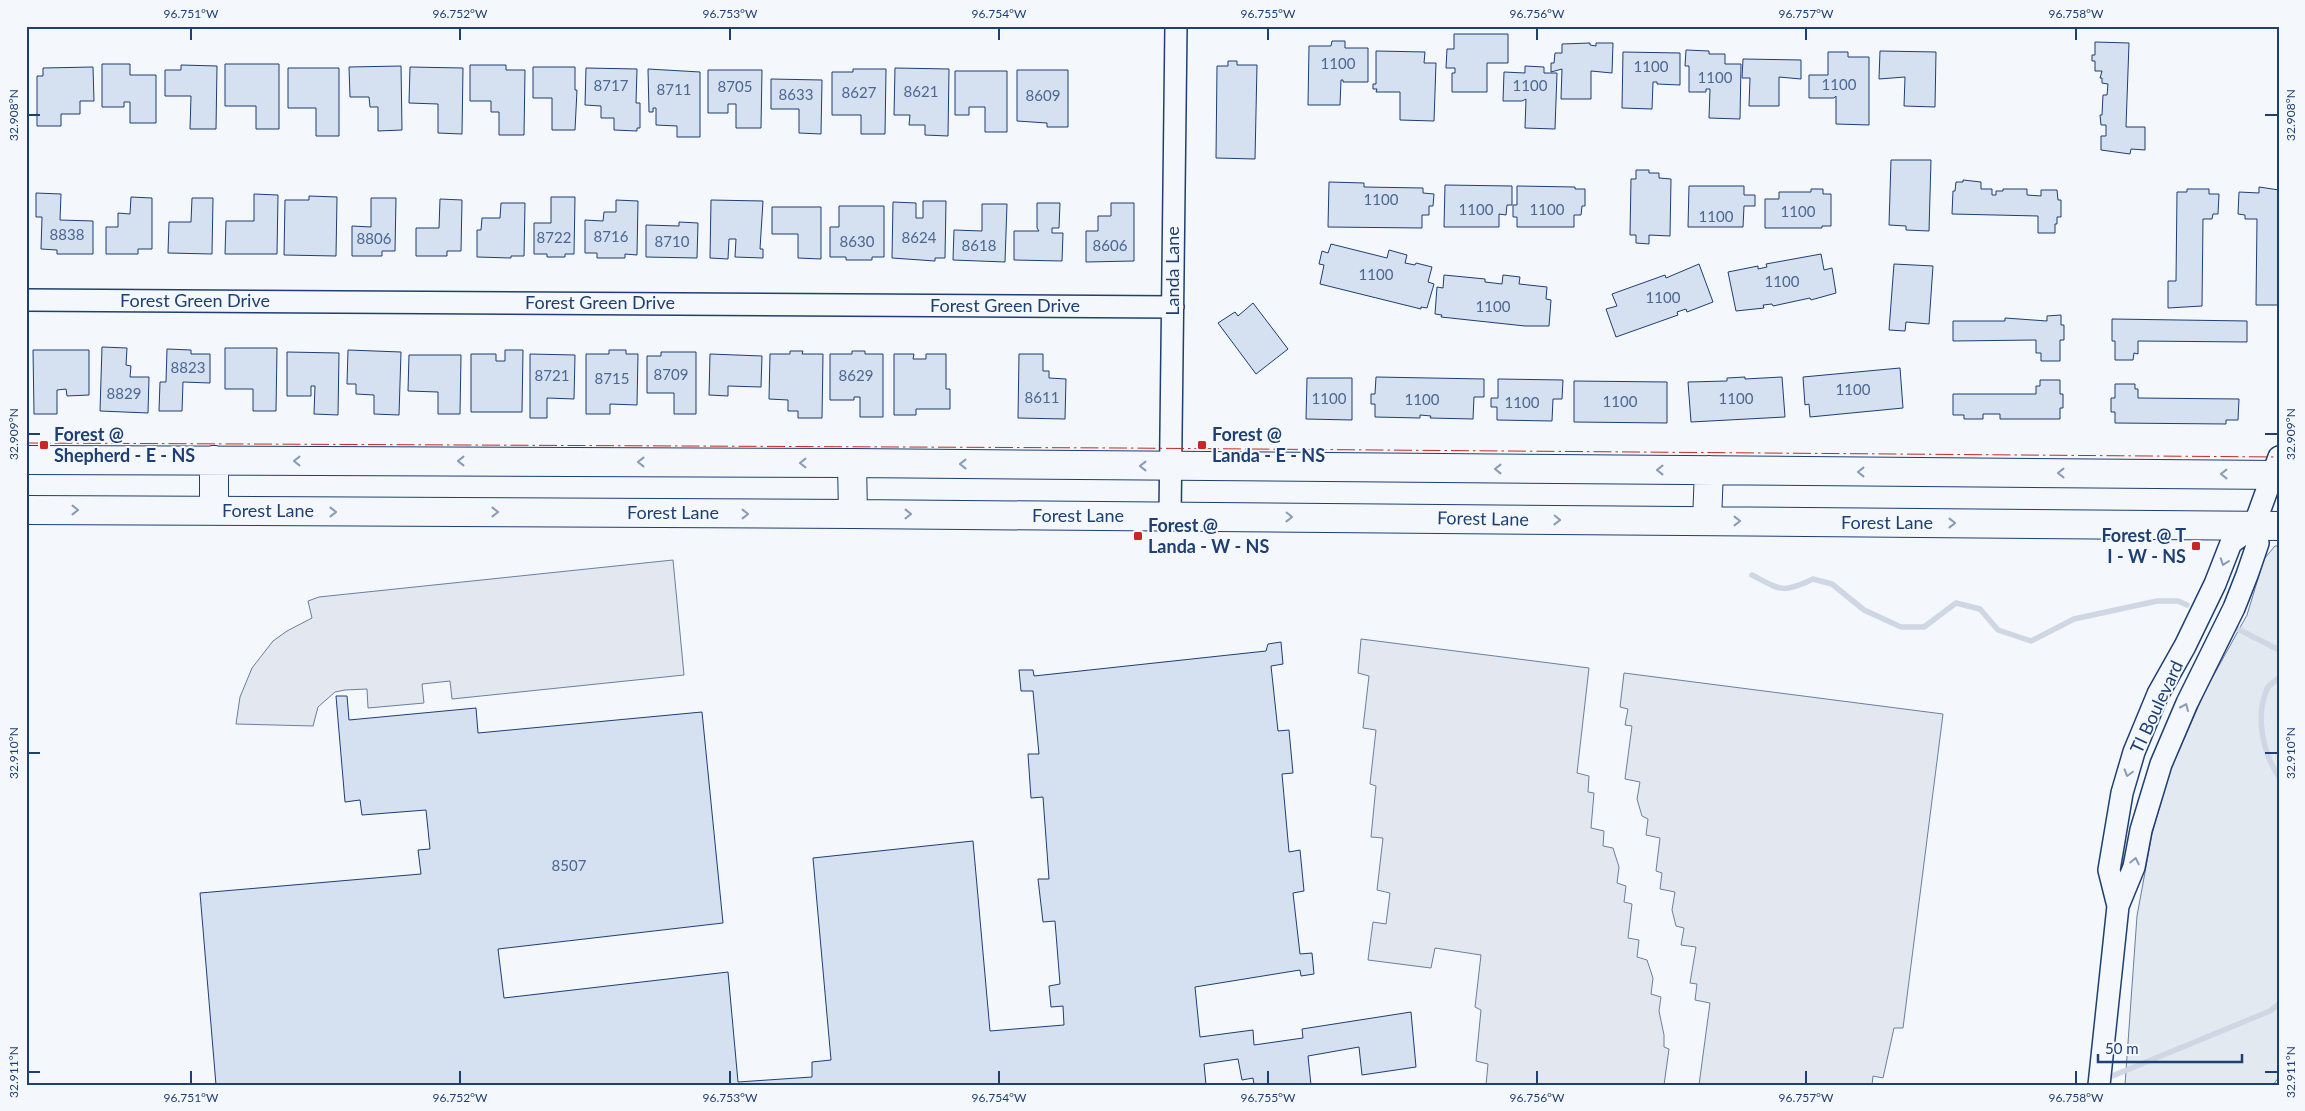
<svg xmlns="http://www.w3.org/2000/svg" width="2305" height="1111" viewBox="0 0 2305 1111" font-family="Lato,sans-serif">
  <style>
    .green { fill: #e3e9f0; stroke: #687fa3 }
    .parking { fill: #e3e8f0; stroke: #687fa3 }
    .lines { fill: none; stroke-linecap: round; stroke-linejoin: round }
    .stream { stroke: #cfd7e4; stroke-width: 5.5 }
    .building { fill: #d5e0f0; stroke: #1d3f73 }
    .minor-casing { stroke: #1d3f73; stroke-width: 24 }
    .major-casing { stroke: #1d3f73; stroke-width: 30 }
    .minor { stroke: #f4f7fb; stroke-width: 21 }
    .major { stroke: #f4f7fb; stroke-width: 28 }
    .power { stroke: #c62828; stroke-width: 1; stroke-dasharray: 18 4 2.5 4; stroke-linecap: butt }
    .oneway { stroke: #889bb7 }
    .ticks { fill: none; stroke: #1d3f73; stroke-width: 2 }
    .poi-dot { fill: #c62828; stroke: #f4f7fb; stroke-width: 2 }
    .labels { text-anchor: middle; stroke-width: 4; stroke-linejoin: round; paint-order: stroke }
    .number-label { font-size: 15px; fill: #4b6792 }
    .street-label { font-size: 18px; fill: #1d3f73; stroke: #f4f7fb }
    .poi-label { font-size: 18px; font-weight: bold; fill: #1d3f73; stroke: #f4f7fb; text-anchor: start }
    .neatline { fill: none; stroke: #1d3f73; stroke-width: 2 }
    .ticks-label { font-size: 12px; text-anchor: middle; fill: #1d3f73 }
  </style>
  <rect width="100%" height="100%" fill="#f4f7fb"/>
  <path class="green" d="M2275 546H2279V1077L2273 1085H2125L2137 916 2152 834 2170 771 2206 689 2247 615 2264 559Z"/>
  <path class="parking" d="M673 560 684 675 452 699 450 681 422 684 424 703 368 708 367 689 345 690 335 692 318 707 313 726 236 724 240 697 252 668 273 641 287 631 312 618 308 601 319 597Z
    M1361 639 1589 668 1577 773 1589 776 1588 792 1594 793 1591 828 1604 831 1603 846 1613 848 1619 867 1617 883 1626 886 1624 902 1632 904 1628 938 1639 940 1637 957 1647 960 1653 978 1651 994 1661 997 1659 1011 1664 1035V1047L1669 1049 1664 1085H1486L1488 1064 1476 1061 1481 1010 1475 1007 1481 955 1435 948 1431 968 1368 960 1373 922 1386 924 1390 893 1377 890 1383 838 1371 837 1376 786 1370 784 1376 730 1363 728 1369 676 1358 673Z
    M1624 673 1943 714 1903 1028H1894L1883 1078 1873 1076 1872 1085H1699L1710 1003 1695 1000 1697 984 1690 983 1696 947 1681 945 1684 928 1676 926 1672 910 1675 892 1660 889 1662 873 1656 871 1660 838 1646 835 1648 819 1642 816 1637 799 1640 782 1625 779 1632 726 1625 725 1628 709 1620 707Z"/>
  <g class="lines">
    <path class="stream" d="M1752 575C1781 590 1782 594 1813 579L1832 584 1864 610 1901 627H1924L1956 603 1980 609 1998 630 2031 641 2074 619 2157 601H2178L2187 605
      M2232 626 2279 650
      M2279 678C2275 681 2269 685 2267 689 2255 717 2263 753 2279 777
      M2105 1079 2270 1011 2279 1004"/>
  </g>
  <path class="building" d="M1454 34H1508V63H1487V92H1452V73H1455V68H1446L1447 49H1454Z
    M1332 41H1345V48H1368V82H1343V80H1341L1340 105H1308L1309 46H1331Z
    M2095 42 2129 43 2126 127H2145V150L2131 149 2130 154 2101 150V136H2106V125H2101L2100 115H2102L2103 95H2107L2108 84 2102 83V78H2100L2102 71H2095V61H2092V55H2095Z
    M1590 43V45L1596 46V43H1613L1612 73 1591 71V99H1561L1562 69 1551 72V63H1554L1555 53H1562V44Z
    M1686 50 1709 51V54H1725V64H1741L1740 119 1709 118 1710 89H1706V92H1689V66H1685Z
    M1376 51 1425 52 1424 63H1436L1434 121 1400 120V92H1376L1377 89H1373V84H1376Z
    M1880 51 1936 52 1935 107 1904 106 1905 77 1879 79Z
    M1623 52 1680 53V85L1657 84V82H1653L1652 109 1622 108Z
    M1828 52H1848V57H1869V125L1836 124V96L1834 98H1809V75H1828Z
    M1743 59 1801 60V79L1779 77V106H1749L1750 78H1742Z
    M1228 61H1237V65H1257L1255 159 1216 158 1217 66H1228Z
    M102 64H130V75H156V123H130V102H124V107H102Z
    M225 64H279V129H256V106H225Z
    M181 65 217 66 216 129H190L191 96H165V70H181Z
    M470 65H506V70H525L524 135H499V112H491V101H470Z
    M401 66 402 130 378 131V107H370L369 97H350L349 67Z
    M1525 66 1544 67V73H1557L1555 129 1525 128 1526 99 1522 101H1503L1504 72 1525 73Z
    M93 67 94 101H80V114H61V126H37V76H43V68Z
    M410 67 463 68 462 134 438 133V104L409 103Z
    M533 67H575V90H577L575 130H552V98H533Z
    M288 68H339V136H316V108H288Z
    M586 68 637 69 636 103H640V128H637V131L614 130V118H601V106L585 105Z
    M895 68 949 69 948 136 925 135V125H909L910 115H894Z
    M648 69 700 72V137H677V126L656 125V108H653V112H649Z
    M853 69H886L885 134H861V115H832V72H853Z
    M708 70H762L761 128H736V104H728V113H708Z
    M1017 70H1068V127H1047V123L1017 121Z
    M955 71H1007V132H985V107H969V115H955Z
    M771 79 822 80 821 134 799 133V109H771Z
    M1891 160H1931L1929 231 1906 230V226L1889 225Z
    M1636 170H1649V173H1659V178L1671 179 1670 236 1649 235V244L1636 243V235H1630L1631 179H1636Z
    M1963 180 1981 182V189H1992V195H1996V191H2003V189H2027V195L2041 196V190H2057L2058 200H2061V217H2057V224H2055V233H2038V216L1952 214 1953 191H1955L1956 182H1963Z
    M1329 182 1364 183V187L1423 188V193L1434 194 1433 206H1429V215H1422V228L1328 227Z
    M1445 185 1512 186V205H1507L1506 215 1499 214V227H1444Z
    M1517 186 1575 187V189H1585V206H1582L1581 215H1574V227H1517V217H1513V205H1517Z
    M1689 186H1744V195H1755V206H1744L1743 227H1688Z
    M2259 187 2279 190V305H2256L2257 219H2245V215L2238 214 2239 192 2259 193Z
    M1811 189H1823V194H1831V226H1822V228H1765V199H1779V192H1811Z
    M2187 189H2209V194H2219L2218 214H2213L2212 219H2203L2202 306 2168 308V281H2176L2177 192H2187Z
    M36 193 61 194 60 220 93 221V254H57V250L41 249 42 217H36Z
    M254 194 278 195 277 254H225L226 221H254Z
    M309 196 337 197 336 256 284 255 285 200H309Z
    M131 197 152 198V249H138V254H106V227H118V213L130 214Z
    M551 197H575L574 254H565V257H547V254H534V223H551Z
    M192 198H213L212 254 168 253 169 222H191Z
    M371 198H396L395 251H382V256H352V226L371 227Z
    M440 199 462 200 461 251H447V256H416V228H439Z
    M616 200 638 201 637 255 625 254V258H597V253H585V220L603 221 604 212H616Z
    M711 200 763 201 760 249H763V258L735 257 736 239H729L728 259 710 258Z
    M923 201H946L945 258H935V261L892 258 893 202 916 203V218H923Z
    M501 203H525L524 256H511V258L477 257V230H481L482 218H500Z
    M1037 203H1060L1059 228H1052V233H1063L1062 261 1014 260V231H1039L1037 228Z
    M1111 203H1134V261L1086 262V231H1098V216H1111Z
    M982 204H1007L1005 262 953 260 954 230 982 231Z
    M839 206H884V257H872V260H846V257H830V227H839Z
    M772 207H821V259L798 258V234H772Z
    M679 222 698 223 697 258 646 257V225L679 226Z
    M1331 244 1387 258 1389 250 1407 255 1405 263 1415 265 1416 263 1432 267 1428 282 1434 284 1427 308 1421 307V309L1320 284 1324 265 1319 264 1322 251 1328 253Z
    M1821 254 1824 270 1832 268 1836 293 1811 300 1810 298 1773 306 1772 304 1763 305 1764 308 1736 311 1728 272 1758 266V269L1767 267 1766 264Z
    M1699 264 1713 302 1687 312 1686 309 1677 312 1678 315 1616 337 1606 309 1617 306 1612 294 1665 275 1666 278Z
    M1894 264 1933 266 1929 324 1906 322 1905 331 1889 330Z
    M1444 275 1485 279V282L1502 284 1503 275 1520 277 1519 284 1547 287 1546 299 1551 300 1549 326H1525L1441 317 1442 315 1435 314 1437 287 1443 288Z
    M1253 303 1288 349 1256 374 1218 323 1235 312 1238 316Z
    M2061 315V325H2064V340H2060V361H2041V353H2036V340L1953 341V321H2005V318L2047 321V316Z
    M2112 319 2247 321V342L2138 341V354L2134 353 2133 360H2115V341H2112Z
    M102 347 127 348 126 365 131 366 130 377H149L148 413 100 411Z
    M225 348H277L276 411H253V389H225Z
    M167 349 191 350V354H210V383L183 382 182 411H159L160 382H166Z
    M33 350H89V395L67 396 66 389 57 390V414H34Z
    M348 350 401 352 399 415 374 414V395L356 394V384H347Z
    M505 350H523L522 412H471V354H496V361H505Z
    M609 350H626V354H638L637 405 610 404V414H586V354H609Z
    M790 351H803L802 354H823L822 418H798V411H788V400L769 399 770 354H790Z
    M852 351H865V354H883V417H860V397H854V400H830V354H852Z
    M287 352 339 353 338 415 314 414 315 386H311V396H287Z
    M661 352H696V414H674V393H647V356H661Z
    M530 354 575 355 574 399 547 398V418H530Z
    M710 354 762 356 761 387 728 386V396L709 395Z
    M894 354H914L913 359H926V354H946V389H950V409H916V415H894Z
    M1019 354H1043V371H1049V378L1066 379 1065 419 1018 418Z
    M409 355H461L460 414H438V392L408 391Z
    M1900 368 1903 408 1810 417 1809 404 1805 405 1803 377Z
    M1376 377 1484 379V397H1474L1473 419 1430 418 1431 416 1420 415V418L1375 417V404H1371V394H1375Z
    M1745 377V379L1782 377 1785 417 1691 422 1688 382 1727 381V378Z
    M1307 378H1352V420L1306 419Z
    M1498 379 1563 380 1562 399H1553L1552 421 1497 420V407H1491V398H1498Z
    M2040 380H2060V394H2063V408H2060V419H2000V414H1983V419H1964V415H1953V394H2036V386H2040Z
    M1574 381 1667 382V423L1574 422Z
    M2115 384H2135V389H2138V398L2239 399 2238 420H2226V424L2115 423V412H2111V398H2115Z
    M1281 642 1283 664 1271 666 1278 731 1289 730 1293 773 1282 774 1289 852 1300 850 1304 891 1293 893 1300 954 1312 953 1314 974 1301 976 1300 970 1195 987 1200 1037 1253 1030 1254 1045 1303 1038 1302 1029 1411 1012 1416 1067 1362 1075 1359 1047 1308 1056 1311 1085H1254L1253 1078 1242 1080 1238 1059 1204 1064 1206 1085H216L200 893 421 874 418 850 430 849 426 810 362 815 360 800 345 802 336 696H347L349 720 476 708 478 733 702 712 723 923 498 949 504 998 728 972 738 1082 812 1077V1062L831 1060 813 858 973 841 990 1031 1064 1025 1063 1006 1051 1007 1049 986 1060 984 1055 921 1043 922 1038 879H1049L1043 797 1031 798 1028 754H1039L1033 691H1021L1019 670H1033L1034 676 1266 651 1268 644Z"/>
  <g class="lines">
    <defs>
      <path id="minor" d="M26 300 1173 307
        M1170 516 1176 26
        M2118 906 2109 870 2122 793 2134 752 2158 694 2185 646 2215 584 2231 543 2254 526 2279 457
        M2099 1085 2118 906 2134 867 2141 830 2161 764 2187 703 2234 608 2247 575 2258 543 2254 526"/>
      <path id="major" d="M26 460 852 463 2279 475
        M852 463 853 514
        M26 510 853 514 2279 526
        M214 511V460
        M1707 521 1709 470"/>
    </defs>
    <use href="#minor" class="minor-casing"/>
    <use href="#major" class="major-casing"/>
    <use href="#minor" class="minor"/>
    <use href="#major" class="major"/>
    <path class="power" d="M26 443 1121 448 2279 457"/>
  </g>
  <defs><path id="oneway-chevron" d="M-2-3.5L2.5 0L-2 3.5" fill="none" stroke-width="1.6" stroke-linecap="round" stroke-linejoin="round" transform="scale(1.25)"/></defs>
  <g class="oneway">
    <use href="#oneway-chevron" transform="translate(297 461) rotate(-180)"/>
    <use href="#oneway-chevron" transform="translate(461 461) rotate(-180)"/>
    <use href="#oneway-chevron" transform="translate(641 462) rotate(-180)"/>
    <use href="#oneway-chevron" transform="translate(803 463) rotate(-180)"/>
    <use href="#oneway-chevron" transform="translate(963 464) rotate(-180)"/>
    <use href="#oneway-chevron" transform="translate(1143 466) rotate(-180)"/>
    <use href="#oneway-chevron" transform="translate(1498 469) rotate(-180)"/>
    <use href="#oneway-chevron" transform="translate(1660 470) rotate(-180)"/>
    <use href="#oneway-chevron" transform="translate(1861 472) rotate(-180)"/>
    <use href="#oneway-chevron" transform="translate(2061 473) rotate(-180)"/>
    <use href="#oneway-chevron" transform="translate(2224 474) rotate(-180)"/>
    <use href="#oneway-chevron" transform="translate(75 510)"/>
    <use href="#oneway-chevron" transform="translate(333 512)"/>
    <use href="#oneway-chevron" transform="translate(495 512)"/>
    <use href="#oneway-chevron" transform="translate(745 514)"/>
    <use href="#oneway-chevron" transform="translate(908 514)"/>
    <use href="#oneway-chevron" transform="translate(1289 517) rotate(1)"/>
    <use href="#oneway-chevron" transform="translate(1557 520) rotate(1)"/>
    <use href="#oneway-chevron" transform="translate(1737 521)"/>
    <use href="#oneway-chevron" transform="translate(1952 523)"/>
    <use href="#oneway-chevron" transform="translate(2224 562) rotate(110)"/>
    <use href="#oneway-chevron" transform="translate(2185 707) rotate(-66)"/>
    <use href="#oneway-chevron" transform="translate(2128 773) rotate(106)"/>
    <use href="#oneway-chevron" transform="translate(2135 861) rotate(-78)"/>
  </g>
  <path class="ticks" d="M191 28V40M460 28V40M730 28V40M999 28V40M1268 28V40M1537 28V40M1806 28V40M2076 28V40M28 115H40M2265 115H2278M28 434H40M2265 434H2278M28 753H40M2265 753H2278M191 1071V1084M460 1071V1084M730 1071V1084M999 1071V1084M1268 1071V1084M1537 1071V1084M1806 1071V1084M2076 1071V1084M28 1072H40M2265 1072H2278"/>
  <g class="poi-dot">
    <rect x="39" y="440" width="10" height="10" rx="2.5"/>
    <rect x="1197" y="440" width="10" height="10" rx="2.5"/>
    <rect x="1133" y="531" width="10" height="10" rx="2.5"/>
    <rect x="2191" y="541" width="10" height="10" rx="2.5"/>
  </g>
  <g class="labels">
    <g class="number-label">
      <text x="1338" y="69">1100</text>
      <text x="1651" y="72">1100</text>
      <text x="1715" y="83">1100</text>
      <text x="1839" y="90">1100</text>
      <text x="611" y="91">8717</text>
      <text x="1530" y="91">1100</text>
      <text x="735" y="92">8705</text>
      <text x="674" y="95">8711</text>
      <text x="921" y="97">8621</text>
      <text x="859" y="98">8627</text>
      <text x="796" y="100">8633</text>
      <text x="1043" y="101">8609</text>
      <text x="1381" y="205">1100</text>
      <text x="1476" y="215">1100</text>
      <text x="1547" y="215">1100</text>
      <text x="1798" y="217">1100</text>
      <text x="1716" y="222">1100</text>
      <text x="67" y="240">8838</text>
      <text x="611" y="242">8716</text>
      <text x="554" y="243">8722</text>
      <text x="919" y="243">8624</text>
      <text x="374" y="244">8806</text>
      <text x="672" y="247">8710</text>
      <text x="857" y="247">8630</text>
      <text x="979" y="251">8618</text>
      <text x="1110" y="251">8606</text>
      <text x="1376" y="280">1100</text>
      <text x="1782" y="287">1100</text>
      <text x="1663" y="303">1100</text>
      <text x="1493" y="312">1100</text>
      <text x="188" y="373">8823</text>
      <text x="671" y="380">8709</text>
      <text x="552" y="381">8721</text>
      <text x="856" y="381">8629</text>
      <text x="612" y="384">8715</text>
      <text x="1853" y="395">1100</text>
      <text x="124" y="399">8829</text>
      <text x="1042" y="403">8611</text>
      <text x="1329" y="404">1100</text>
      <text x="1736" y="404">1100</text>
      <text x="1422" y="405">1100</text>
      <text x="1620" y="407">1100</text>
      <text x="1522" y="408">1100</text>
      <text x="569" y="871">8507</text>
    </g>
    <g class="street-label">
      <text transform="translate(1173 271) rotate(-90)" y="6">Landa Lane</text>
      <text x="195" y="307">Forest Green Drive</text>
      <text x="600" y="309">Forest Green Drive</text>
      <text x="1005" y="312">Forest Green Drive</text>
      <text x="268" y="517">Forest Lane</text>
      <text x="673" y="519">Forest Lane</text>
      <text x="1078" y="522">Forest Lane</text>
      <text transform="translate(1483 519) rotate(1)" y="6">Forest Lane</text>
      <text x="1887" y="529">Forest Lane</text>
      <text transform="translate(2157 707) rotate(-65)" y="6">TI Boulevard</text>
    </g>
    <g class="poi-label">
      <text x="54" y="441">Forest @<tspan x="54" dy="21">Shepherd - E - NS</tspan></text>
      <text x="1212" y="441">Forest @<tspan x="1212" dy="21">Landa - E - NS</tspan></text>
      <text x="1148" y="532">Forest @<tspan x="1148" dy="21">Landa - W - NS</tspan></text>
      <text x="2186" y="542" text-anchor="end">Forest @ T<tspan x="2186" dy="21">I - W - NS</tspan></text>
    </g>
  </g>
  <rect width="2305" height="1111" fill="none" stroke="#f4f7fb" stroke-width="55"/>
  <path d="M2098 1054v8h144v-8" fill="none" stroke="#1d3f73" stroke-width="2.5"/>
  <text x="2105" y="1054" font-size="15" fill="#1d3f73" stroke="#f4f7fb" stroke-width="4" paint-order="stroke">50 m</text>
  <rect x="28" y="28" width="2250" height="1056" class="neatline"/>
  <g class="ticks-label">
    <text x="191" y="18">96.751°W</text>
    <text x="460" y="18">96.752°W</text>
    <text x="730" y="18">96.753°W</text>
    <text x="999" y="18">96.754°W</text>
    <text x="1268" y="18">96.755°W</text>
    <text x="1537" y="18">96.756°W</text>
    <text x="1806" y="18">96.757°W</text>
    <text x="2076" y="18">96.758°W</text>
    <text transform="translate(2291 115) rotate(-90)" y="4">32.908°N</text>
    <text transform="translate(14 115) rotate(-90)" y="4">32.908°N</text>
    <text transform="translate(2291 434) rotate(-90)" y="4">32.909°N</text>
    <text transform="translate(14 434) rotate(-90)" y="4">32.909°N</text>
    <text transform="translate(2291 753) rotate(-90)" y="4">32.910°N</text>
    <text transform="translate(14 753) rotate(-90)" y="4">32.910°N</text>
    <text transform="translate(2291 1072) rotate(-90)" y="4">32.911°N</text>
    <text transform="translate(14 1072) rotate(-90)" y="4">32.911°N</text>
    <text x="191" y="1102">96.751°W</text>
    <text x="460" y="1102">96.752°W</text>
    <text x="730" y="1102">96.753°W</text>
    <text x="999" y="1102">96.754°W</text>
    <text x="1268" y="1102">96.755°W</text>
    <text x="1537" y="1102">96.756°W</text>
    <text x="1806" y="1102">96.757°W</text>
    <text x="2076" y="1102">96.758°W</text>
  </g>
</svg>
